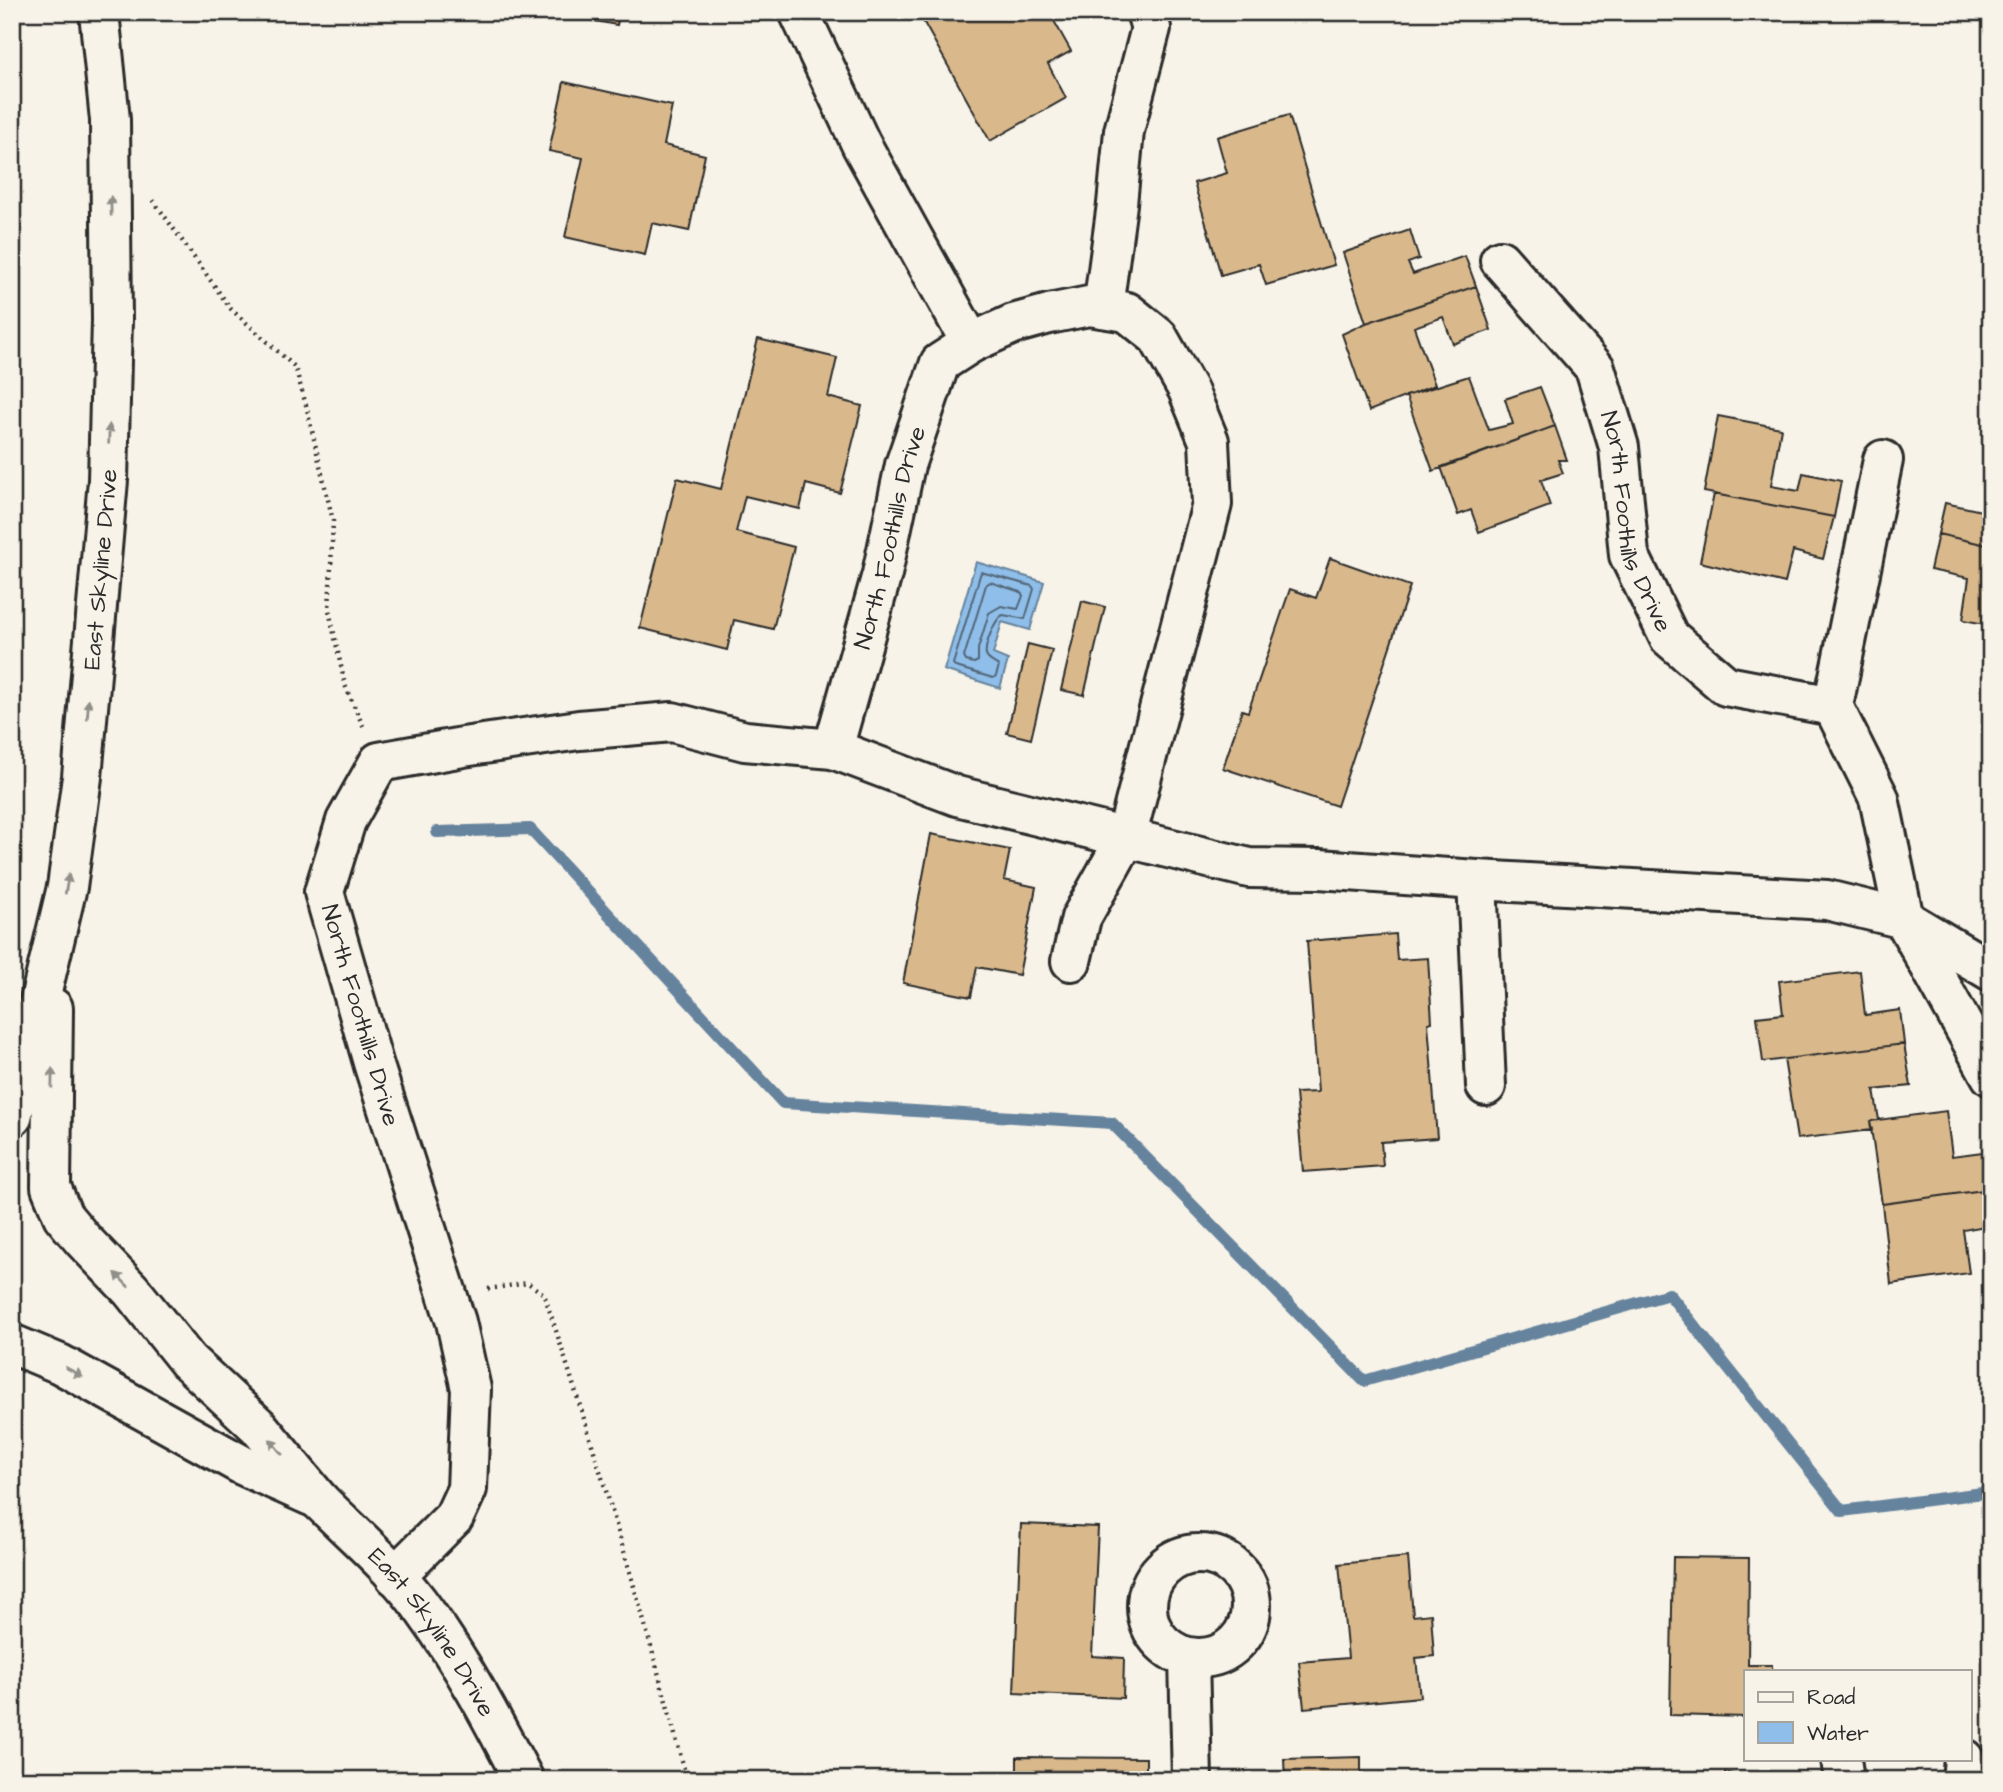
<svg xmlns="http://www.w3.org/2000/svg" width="2003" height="1792" viewBox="0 0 2003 1792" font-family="'Architects Daughter',sans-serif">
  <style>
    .water { fill: #8ebee9; stroke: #66839d; stroke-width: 2 }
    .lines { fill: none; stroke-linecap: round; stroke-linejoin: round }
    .shore { stroke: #536677; stroke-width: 2 }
    .stream { stroke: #66839d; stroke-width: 12 }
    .building { fill: #d9b98c; stroke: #2b2b2b; stroke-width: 2 }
    .street-casing { stroke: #2b2b2b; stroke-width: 44 }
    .secondary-casing { stroke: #2b2b2b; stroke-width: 44 }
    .primary-casing { stroke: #2b2b2b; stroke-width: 44 }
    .path { stroke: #2b2b2b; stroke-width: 4.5; stroke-dasharray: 2 5; stroke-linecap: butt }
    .street { stroke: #f7f3e8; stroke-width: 38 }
    .secondary { stroke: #f7f3e8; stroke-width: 38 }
    .primary { stroke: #f7f3e8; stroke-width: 38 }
    .oneway { fill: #918f8a }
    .labels { text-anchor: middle; stroke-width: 6; stroke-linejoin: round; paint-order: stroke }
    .street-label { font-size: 24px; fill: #2b2b2b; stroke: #f7f3e8 }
  </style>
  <rect width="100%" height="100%" fill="#f7f3e8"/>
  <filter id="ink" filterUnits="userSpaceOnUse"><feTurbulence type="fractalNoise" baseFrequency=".0143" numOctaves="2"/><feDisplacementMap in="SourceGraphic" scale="14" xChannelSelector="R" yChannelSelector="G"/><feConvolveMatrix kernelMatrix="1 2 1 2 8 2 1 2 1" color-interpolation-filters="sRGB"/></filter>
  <g filter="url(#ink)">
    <path class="water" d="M976 562 1044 582 1030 630 1002 622 993 654 1008 660 1000 688 944 670Z"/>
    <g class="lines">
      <path class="shore" d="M981 572 1032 586 1034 589 1025 619 1003 615C995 618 984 646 986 655 987 661 995 663 999 666L996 676 993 678 956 667 953 664Z
        M990 582 1021 592 1023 596 1018 609 1001 606 989 613 978 649V661L974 663 966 661 964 657 986 585Z"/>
      <path class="stream" d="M437 832 530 829 783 1103 1112 1123 1364 1381 1669 1294 1842 1511 1991 1492"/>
    </g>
    <path class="building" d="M547 12H620L617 25Z
      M918 12H1049L1071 51 1048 64 1066 98 990 141Z
      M564 82 672 106 664 145 705 155 689 231 652 223 645 255 565 237 583 158 549 151Z
      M1289 115 1334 265 1266 285 1259 264 1221 275 1194 183 1227 173 1217 137Z
      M1410 230 1419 259 1408 263 1413 274 1465 256 1476 286 1366 323 1343 253Z
      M1476 286 1491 330 1453 344 1443 317 1414 327 1435 385 1369 411 1342 334 1366 323Z
      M758 339 837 358 828 397 862 406 840 493 806 484 800 509 745 496 736 532 794 547 773 629 734 620 727 650 640 628 677 478 721 489Z
      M1469 376 1489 430 1513 424 1505 399 1540 387 1555 426 1433 471 1406 396Z
      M1718 416 1781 428 1771 486 1799 491 1803 473 1841 481 1834 517 1704 492Z
      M1555 426 1567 460H1558L1563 473 1541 480 1550 506 1479 532 1471 510 1458 515 1441 467Z
      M1989 464H1991V494L1983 492Z
      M1714 494 1834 517 1823 559 1793 551 1785 583 1700 562Z
      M1945 503 1991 513V546L1938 534Z
      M1938 534 1991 546V625L1963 620 1969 578 1930 570Z
      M1330 558 1410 586 1337 806 1223 768 1242 710 1248 712 1290 589 1316 598Z
      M1082 601 1105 607 1084 695 1061 690Z
      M1028 644 1052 650 1031 739 1007 733Z
      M931 834 1010 850 1004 880 1036 887 1019 975 977 967 971 997 903 983Z
      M1395 934 1397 960 1428 958 1432 1022 1428 1023 1437 1138 1381 1142 1383 1166 1303 1172 1296 1093 1318 1092 1307 941Z
      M1860 971 1865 1015 1900 1010 1904 1044 1763 1062 1757 1017 1783 1014 1779 981Z
      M1904 1044 1911 1086 1874 1090 1879 1120 1870 1121 1872 1130 1797 1139 1784 1059Z
      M1946 1111 1952 1156 1991 1151V1189L1882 1204 1870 1121Z
      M1991 1189V1225L1963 1230 1969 1273 1891 1284 1882 1204Z
      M1021 1524 1098 1527 1092 1656 1124 1658 1123 1698 1014 1693Z
      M1408 1557 1413 1616 1431 1614 1434 1656 1416 1658 1420 1697 1304 1708 1299 1662 1348 1658 1339 1564Z
      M1673 1557 1749 1558 1748 1665H1772V1671H1746V1717L1670 1715Z
      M1017 1757 1146 1758V1780H1017Z
      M1361 1757V1780H1285L1284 1759Z
      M1725 1772 1757 1780H1723Z"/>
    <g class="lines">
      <defs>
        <g id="street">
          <path d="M799 12 861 144 971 343"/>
          <path id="s1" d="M1500 260 1595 368 1619 447 1629 555 1669 637 1726 686 1833 706"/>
          <path d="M1103 308 1117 204 1124 131 1151 28 1146 12"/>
          <path d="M1883 460 1833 706 1879 798 1904 919 1991 1076"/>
          <path id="s2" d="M833 749 882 574 905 465 940 363 971 343 1013 324 1049 314 1089 306 1127 312 1158 337 1188 390 1209 441 1212 504 1126 838 1081 918 1071 961"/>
          <path d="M1477 880 1486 1086"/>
          <circle cx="1199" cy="1606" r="52"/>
          <path d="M395 1576 454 1517 467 1489 471 1389 456 1322 374 1066 324 892 346 821 379 762 463 747 579 730 672 722 745 741 833 749 957 796 1249 868 1319 869 1477 880 1827 900 1904 919 1991 971"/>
          <path d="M1189 1658 1192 1780"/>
          <path d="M1841 1759 1844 1780"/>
          <path d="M1962 1780 1964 1759"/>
        </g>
        <g id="secondary">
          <path id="s3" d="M319 1500C355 1536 397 1571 426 1613 464 1665 494 1723 524 1780"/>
        </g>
        <g id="primary">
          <path d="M53 1008 51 1187 63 1216 83 1240 131 1290 188 1361 258 1426 319 1500"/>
          <path id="s4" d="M12 1117 67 887 82 777 108 480 112 320 110 120 99 12"/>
          <path d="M12 1344 60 1364 242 1465 311 1496"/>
        </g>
      </defs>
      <use href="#street" class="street-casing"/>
      <use href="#secondary" class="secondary-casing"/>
      <use href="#primary" class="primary-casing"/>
      <path class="path" d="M153 200 231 309 295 367 306 405 333 521 329 610 345 685 363 726
        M488 1289 528 1283 544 1294C597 1454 644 1616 687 1780"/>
      <use href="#street" class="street"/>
      <use href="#secondary" class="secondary"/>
      <use href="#primary" class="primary"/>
    </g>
    <defs><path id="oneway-solid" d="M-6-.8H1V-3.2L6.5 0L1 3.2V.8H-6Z" transform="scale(1.75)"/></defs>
    <g class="oneway">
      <use href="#oneway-solid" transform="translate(111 206) rotate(-91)"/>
      <use href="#oneway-solid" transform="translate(109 434) rotate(-88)"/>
      <use href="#oneway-solid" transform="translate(88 709) rotate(-85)"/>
      <use href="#oneway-solid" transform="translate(67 884) rotate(-80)"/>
      <use href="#oneway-solid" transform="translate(52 1078) rotate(-89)"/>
      <use href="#oneway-solid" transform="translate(122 1280) rotate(-134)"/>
      <use href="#oneway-solid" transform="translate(74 1372) rotate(29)"/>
      <use href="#oneway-solid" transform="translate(276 1447) rotate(-130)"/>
    </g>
  </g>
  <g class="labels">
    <g class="street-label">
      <text dy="8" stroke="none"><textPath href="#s1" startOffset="304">North Foothills Drive</textPath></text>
      <text dy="8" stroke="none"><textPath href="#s2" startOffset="219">North Foothills Drive</textPath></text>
      <text dy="8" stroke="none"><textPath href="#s4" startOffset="556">East Skyline Drive</textPath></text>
      <text transform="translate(361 1015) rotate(74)" y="8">North Foothills Drive</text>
      <text dy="8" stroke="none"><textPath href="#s3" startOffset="175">East Skyline Drive</textPath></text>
    </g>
  </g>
  <rect width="2003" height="1792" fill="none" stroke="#f7f3e8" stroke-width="42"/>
  <rect x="21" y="21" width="1961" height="1750" fill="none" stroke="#2b2b2b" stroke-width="2.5" filter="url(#ink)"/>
  <rect x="1744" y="1670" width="228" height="91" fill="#f7f3e8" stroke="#a5a39c" stroke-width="2"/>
  <rect x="1758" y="1692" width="35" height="10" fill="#f7f3e8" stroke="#a5a39c" stroke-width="2"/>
  <text x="1807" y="1704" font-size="21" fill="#2b2b2b">Road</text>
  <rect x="1758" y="1722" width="35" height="21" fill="#8ebee9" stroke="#a5a39c" stroke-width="2"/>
  <text x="1807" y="1740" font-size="21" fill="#2b2b2b">Water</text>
</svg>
